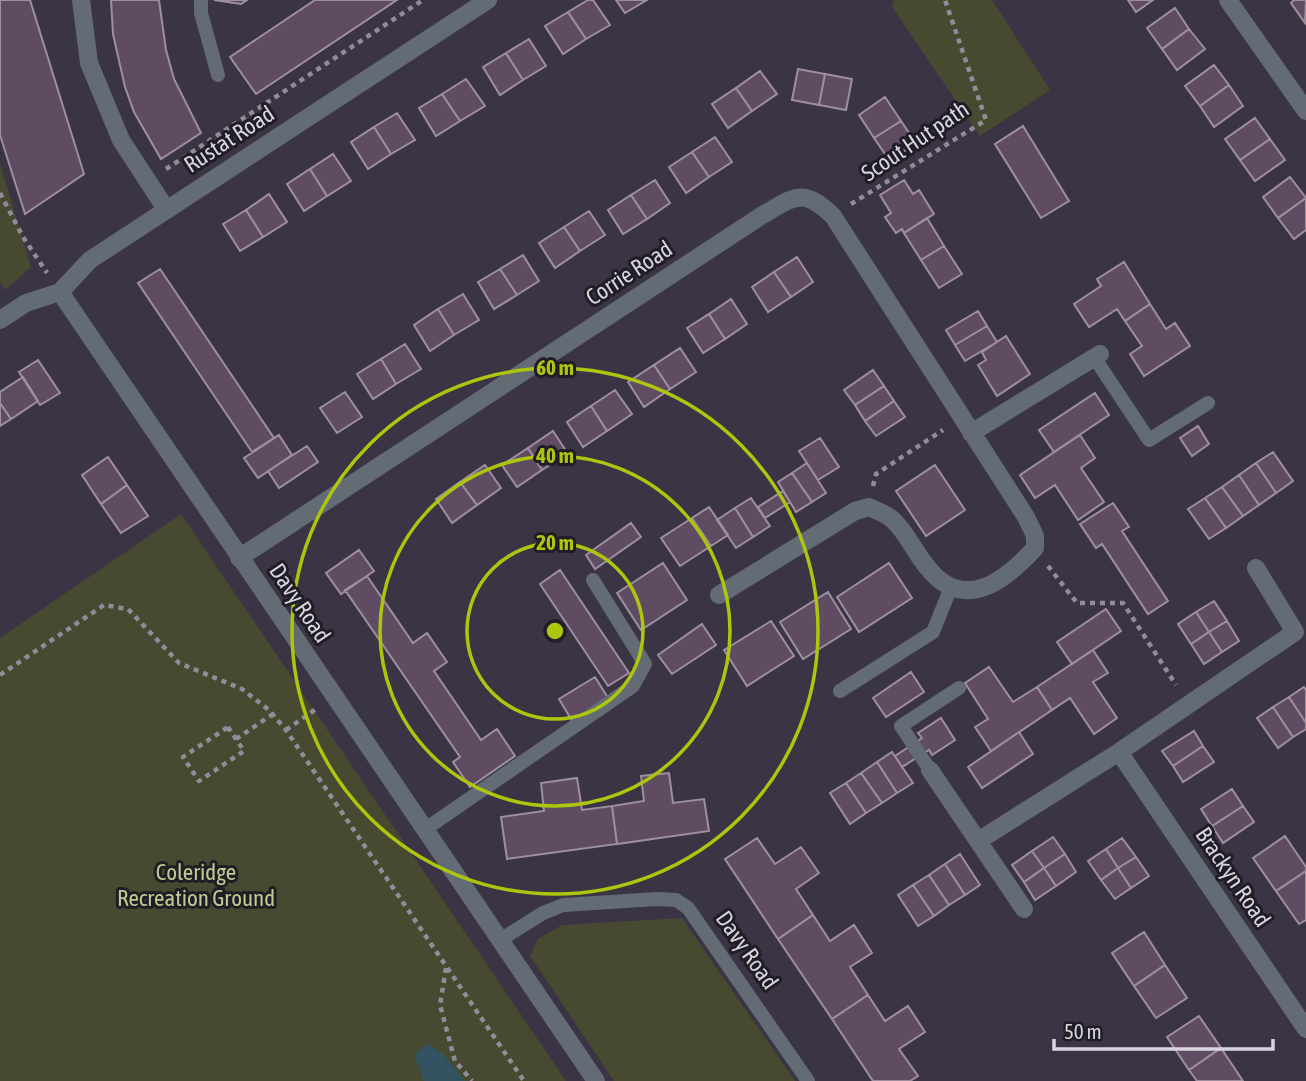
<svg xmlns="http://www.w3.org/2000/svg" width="1306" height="1081" viewBox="0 0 1306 1081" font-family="'Asap Condensed',sans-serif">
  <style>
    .green { fill: #474a30 }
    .water { fill: #345361 }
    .building { fill: #604c62; stroke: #9e8f9f; stroke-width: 2 }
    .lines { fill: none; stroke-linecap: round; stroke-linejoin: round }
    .path { stroke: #918c99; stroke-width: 4.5; stroke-dasharray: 5 5; stroke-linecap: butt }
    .service { stroke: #636b75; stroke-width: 14 }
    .minor { stroke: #636b75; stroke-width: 18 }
    .ring { fill: none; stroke: #adc60d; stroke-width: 3.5 }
    .labels { text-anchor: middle; stroke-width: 6; stroke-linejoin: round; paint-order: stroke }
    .street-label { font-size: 23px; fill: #d9d5e0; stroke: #201d25 }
    .park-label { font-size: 23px; fill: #c3c992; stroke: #201d25 }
    .centre { fill: #adc60d; stroke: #201d25; stroke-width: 3.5 }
    .ring-label { font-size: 21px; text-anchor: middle; font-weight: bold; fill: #adc60d; stroke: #201d25; stroke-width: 6; stroke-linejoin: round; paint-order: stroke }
  </style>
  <rect width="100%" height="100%" fill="#3a3444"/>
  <path class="green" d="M894 0H992L1050 90 980 136 892 7Z
    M0 163 31 267 5 290 0 282Z
    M181 514 566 1081H0V638Z
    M682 918 795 1081H614L530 956 538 939 562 925Z"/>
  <path class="water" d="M429 1044 442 1053 465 1081H424L414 1054Z"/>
  <path class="building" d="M0 0H30L84 174 25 214 0 135Z
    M111 0H159L166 50 174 79 201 133 161 159 134 112 125 87 113 34Z
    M214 0H247L241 4Z
    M315 0H397L256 94 230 57Z
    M588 0H593L610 25 586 39 568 12Z
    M616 0H647L625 13Z
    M1128 0H1153L1136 12Z
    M1294 0H1306L1305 23 1291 3Z
    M1175 8 1189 29 1162 49 1147 28Z
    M568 12 586 39 563 54 545 26Z
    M1189 29 1205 49 1177 70 1162 49Z
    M529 39 546 66 523 80 506 53Z
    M506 53 523 80 500 95 483 67Z
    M1214 65 1229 85 1200 106 1185 86Z
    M798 69 825 74 819 105 792 100Z
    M760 71 777 94 752 111 736 88Z
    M825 74 852 79 846 110 819 105Z
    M466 79 485 106 460 121 442 94Z
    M1229 85 1243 106 1214 127 1200 106Z
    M736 88 752 111 728 128 712 104Z
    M442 94 460 121 436 136 419 108Z
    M885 97 901 121 874 138 859 115Z
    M397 113 415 140 391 154 374 127Z
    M1255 118 1270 139 1240 160 1225 139Z
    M901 121 916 143 890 161 874 138Z
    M1023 126 1069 201 1041 218 995 144Z
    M374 127 391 154 368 169 351 142Z
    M715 137 732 162 709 177 692 152Z
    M1270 139 1285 160 1255 181 1240 160Z
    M692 152 709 177 686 193 669 167Z
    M333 154 351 181 327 196 310 169Z
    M310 169 327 196 304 211 287 184Z
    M1290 177 1306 198 1278 218 1263 197Z
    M655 180 670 203 647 219 631 195Z
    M904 180 913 194 919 190 934 214 904 233 902 229 896 233 885 217 891 213 880 195Z
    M269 194 287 222 263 237 246 210Z
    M631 195 647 219 623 234 608 210Z
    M1306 198V230L1294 239 1278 218Z
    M246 210 263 237 240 251 223 224Z
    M589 211 605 235 580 251 564 227Z
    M927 218 944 246 921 260 904 233Z
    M564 227 580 251 555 268 539 243Z
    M944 246 962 274 939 288 921 260Z
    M523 255 539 281 517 295 500 269Z
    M797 257 813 282 791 297 774 272Z
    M1124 262 1150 304 1125 321 1117 309 1089 327 1074 304 1101 286 1097 279Z
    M160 269 274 438 252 452 138 283Z
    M500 269 517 295 494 309 478 282Z
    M774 272 791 297 768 312 752 287Z
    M463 294 479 320 454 335 438 309Z
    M731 299 747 324 725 339 709 314Z
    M1150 304 1166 329 1175 323 1190 346 1144 376 1130 354 1142 346 1125 321Z
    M438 309 454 335 430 351 414 325Z
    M978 311 987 326 955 345 946 330Z
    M709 314 725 339 703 353 687 328Z
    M987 326 997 342 965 361 955 345Z
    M1006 336 1030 374 997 396 978 365 986 360 982 352Z
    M405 344 421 369 396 384 381 359Z
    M680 348 696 372 670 389 654 365Z
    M381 359 396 384 373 399 357 374Z
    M38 360 60 393 40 405 19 372Z
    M654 365 670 389 644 407 628 382Z
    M873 370 884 386 855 405 844 390Z
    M23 377 38 401 11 419 0 403V392Z
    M884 386 894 401 865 421 855 405Z
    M615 390 632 414 607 431 591 406Z
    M345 392 362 417 337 433 320 408Z
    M1095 393 1109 415 1054 452 1039 430Z
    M894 401 905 417 876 436 865 421Z
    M0 403 11 419 0 426Z
    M591 406 607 431 583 447 567 422Z
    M1198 426 1209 444 1192 456 1180 438Z
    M553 431 568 454 542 470 528 448Z
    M279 435 292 455 258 478 244 458Z
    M1080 435 1095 458 1081 468 1104 502 1078 520 1055 485 1035 498 1020 475Z
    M820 438 839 467 818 480 799 451Z
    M307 446 318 462 279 488 268 471Z
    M528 448 542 470 517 487 502 465Z
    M1273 452 1293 481 1276 493 1256 463Z
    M108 457 127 485 101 504 82 475Z
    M807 463 826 493 812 502 792 473Z
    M1256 463 1276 493 1259 505 1239 475Z
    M485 465 501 488 477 505 460 482Z
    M935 465 965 510 926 536 896 491Z
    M792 473 812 502 796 512 778 482Z
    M1239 475 1259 505 1243 516 1222 487Z
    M460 482 477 505 452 523 436 499Z
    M127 485 148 516 121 533 101 504Z
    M1222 487 1243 516 1226 528 1205 498Z
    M783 491 790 502 765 518 758 507Z
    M751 498 770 526 753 537 735 508Z
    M1205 498 1226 528 1209 539 1188 509Z
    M1113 503 1129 527 1122 531 1168 601 1148 614 1102 544 1096 548 1080 524Z
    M709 507 728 535 711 546 692 518Z
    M735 508 753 537 736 548 717 520Z
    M692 518 711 546 680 566 661 538Z
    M631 523 641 537 595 569 586 555Z
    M359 550 374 571 341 594 326 573Z
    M663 563 687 600 641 630 617 593Z
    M889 563 912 598 859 632 837 597Z
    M560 570 629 673 608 686 540 584Z
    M367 576 413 643 427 633 447 662 434 671 481 740 497 729 515 756 470 787 453 762 460 757 345 590Z
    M828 592 851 629 803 659 780 622Z
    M1214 601 1227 621 1209 632 1196 612Z
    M1106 609 1121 631 1072 664 1057 642Z
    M1196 612 1209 632 1191 644 1178 624Z
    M771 621 794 656 747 686 724 650Z
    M1227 621 1239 641 1222 652 1209 632Z
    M702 624 716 645 672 674 658 655Z
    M1209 632 1222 652 1204 664 1191 644Z
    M1093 650 1108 673 1093 682 1117 718 1094 734 1070 698 1052 710 1037 687Z
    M989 667 1013 702 1037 687 1052 710 991 751 975 727 988 719 965 683Z
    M911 672 924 692 886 717 873 698Z
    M595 677 610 701 574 724 559 699Z
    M1304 687 1306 690V723L1289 697Z
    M1289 697 1306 723V729L1293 737 1273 707Z
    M1273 707 1293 737 1278 748 1257 718Z
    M941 718 955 740 932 755 929 750 902 767 895 756 922 738 918 733Z
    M1194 731 1203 746 1173 766 1162 751Z
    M1019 732 1033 754 982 788 968 767Z
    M1203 746 1214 762 1183 782 1173 766Z
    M892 752 913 783 897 793 877 762Z
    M877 762 897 793 882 803 861 773Z
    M669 773 673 803 704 799 709 831 617 844 612 806 644 801 641 776Z
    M861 773 882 803 866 813 846 783Z
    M577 778 582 810 612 806 617 844 507 859 501 817 544 811 541 783Z
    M846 783 866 813 850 824 830 793Z
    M1232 789 1243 806 1212 826 1201 809Z
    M1243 806 1254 822 1223 843 1212 826Z
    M1285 836 1306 867V871L1276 891 1253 858Z
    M1053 837 1065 854 1044 868 1032 851Z
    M757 838 775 864 801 847 819 873 796 889 813 915 778 939 725 859Z
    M1122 838 1136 857 1118 868 1106 849Z
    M1106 849 1118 868 1101 880 1088 861Z
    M1032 851 1044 868 1024 882 1012 865Z
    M960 854 980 885 965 895 945 864Z
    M1065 854 1076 872 1056 886 1044 868Z
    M1136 857 1149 876 1131 888 1118 868Z
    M945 864 965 895 949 905 929 875Z
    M1044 868 1056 886 1035 900 1024 882Z
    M1118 868 1131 888 1115 899 1101 880Z
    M1306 871V920L1299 924 1276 891Z
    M929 875 949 905 934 916 913 885Z
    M913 885 934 916 918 926 898 895Z
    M813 915 830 941 854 925 872 953 850 967 868 995 832 1019 778 939Z
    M1144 932 1165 965 1134 986 1112 953Z
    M1165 965 1187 998 1156 1018 1134 986Z
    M868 995 885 1021 908 1006 925 1032 899 1049 918 1076 910 1081H873L832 1019Z
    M1199 1016 1221 1048 1189 1070 1167 1037Z
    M1221 1048 1243 1081H1197L1189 1070Z"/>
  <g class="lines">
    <path class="path" d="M166 169 423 0
      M0 193 23 237 47 273
      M851 204 986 120 945 0
      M873 486 876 474 943 430
      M1048 566 1077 603H1123L1176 685
      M0 675 104 605 128 609 179 663 242 689 269 710 286 730 524 1081
      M228 727 244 751 199 781 183 757Z
      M286 730 316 709
      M236 739 273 714
      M446 968 440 1005 455 1061 472 1081"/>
    <path class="service" d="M201 0V13L218 75
      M1094 357 1149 440 1208 403
      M840 691 933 632 951 587
      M930 770 901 726 959 688
      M424 830 633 686 645 664 593 580
      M500 940 543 913 563 905 657 899 676 900 688 908 808 1081"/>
    <path class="minor" d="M81 0 89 63 121 140 166 209
      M1228 0 1306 111
      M60 292 596 1081
      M0 320 26 303 60 292 90 260 488 0
      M971 433 1100 354
      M239 558 761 216C794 197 802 186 833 216L1026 517 1035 536V548C1005 581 964 613 928 568 915 553 907 533 893 520 887 514 877 511 869 507L855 511 719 595
      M1119 752 1306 1029
      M930 770 978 841
      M1024 909 978 841 1119 752 1295 632 1256 568"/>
  </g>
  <g class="ring">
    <circle cx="555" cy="631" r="88"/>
    <circle cx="555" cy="631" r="175"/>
    <circle cx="555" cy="631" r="263"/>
  </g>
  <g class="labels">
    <g class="street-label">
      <text transform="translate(229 139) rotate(-33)" y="8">Rustat Road</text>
      <text transform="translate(915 141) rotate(-34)" y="8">Scout Hut path</text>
      <text transform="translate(629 273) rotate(-33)" y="8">Corrie Road</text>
      <text transform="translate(300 603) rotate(56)" y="8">Davy Road</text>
      <text transform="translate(1233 877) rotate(56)" y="8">Brackyn Road</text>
      <text transform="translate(747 950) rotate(55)" y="8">Davy Road</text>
    </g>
    <g class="park-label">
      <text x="196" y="880">Coleridge<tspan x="196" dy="26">Recreation Ground</tspan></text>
    </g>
  </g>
  <circle cx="555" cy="631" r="10" class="centre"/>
  <g class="ring-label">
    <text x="555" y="375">60 m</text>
    <text x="555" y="463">40 m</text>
    <text x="555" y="550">20 m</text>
  </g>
  <path d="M1054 1039v10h219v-10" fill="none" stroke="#d9d5e0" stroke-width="3.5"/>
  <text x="1064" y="1039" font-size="21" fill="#d9d5e0" stroke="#201d25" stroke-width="5" paint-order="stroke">50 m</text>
</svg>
